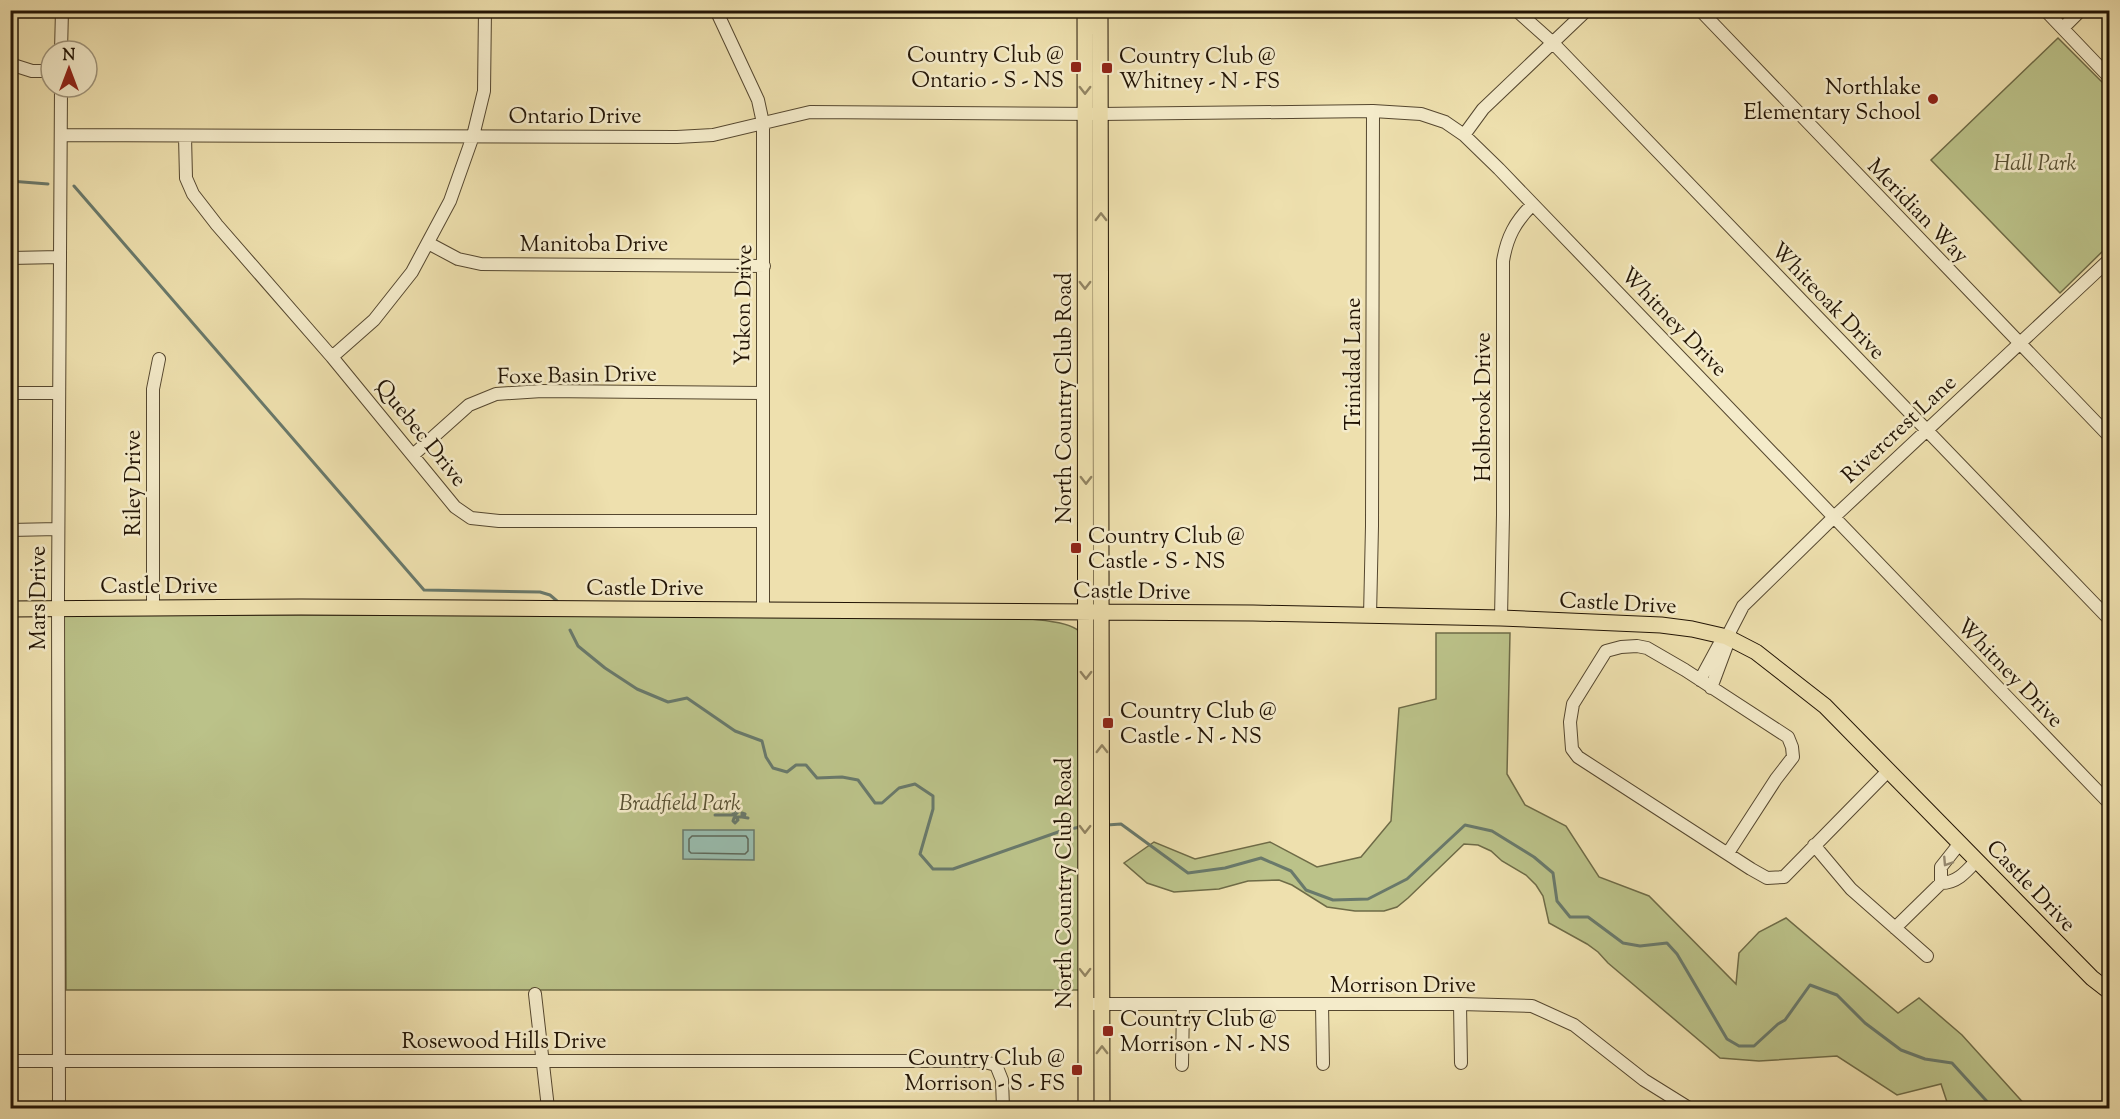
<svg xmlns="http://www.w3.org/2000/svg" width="2120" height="1119" viewBox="0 0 2120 1119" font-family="'Sorts Mill Goudy',serif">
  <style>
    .green { fill: #bbc289; stroke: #6e6b47; stroke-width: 1.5 }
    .water { fill: #99bdaf; stroke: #69796b; stroke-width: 1.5 }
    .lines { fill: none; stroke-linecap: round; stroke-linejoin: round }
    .shore { stroke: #5e685a; stroke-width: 1.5 }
    .stream { stroke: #69796b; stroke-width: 3 }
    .minor-casing { stroke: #55472f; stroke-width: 14 }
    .major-casing { stroke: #221405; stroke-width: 17 }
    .minor { stroke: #f4ebca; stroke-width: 12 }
    .major { stroke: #eee0ae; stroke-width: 15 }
    .oneway { stroke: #928462 }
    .oneway2 { stroke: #968a71 }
    .poi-dot { fill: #8f2418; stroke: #f4ebca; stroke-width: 2 }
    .labels { text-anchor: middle; stroke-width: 5; stroke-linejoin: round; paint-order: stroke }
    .poi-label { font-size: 22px; fill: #221405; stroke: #f4ebca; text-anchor: start }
    .street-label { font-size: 22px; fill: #221405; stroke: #f4ebca }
    .park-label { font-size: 22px; font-style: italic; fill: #585133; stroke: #f4ebca }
  </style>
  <rect width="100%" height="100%" fill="#eee0ae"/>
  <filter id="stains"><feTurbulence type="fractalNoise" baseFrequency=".00333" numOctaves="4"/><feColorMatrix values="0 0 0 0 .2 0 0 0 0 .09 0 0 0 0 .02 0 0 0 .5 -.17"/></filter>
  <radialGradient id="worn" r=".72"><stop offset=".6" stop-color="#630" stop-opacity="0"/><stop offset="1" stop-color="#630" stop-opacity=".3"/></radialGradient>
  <path class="green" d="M2058 38 2110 90 2109 245 2060 293 1931 160Z
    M64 614 967 617C991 618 1063 616 1079 631L1080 990H66Z
    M1436 633H1510L1507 774 1525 805 1566 826 1599 877 1649 896 1736 984 1739 953 1759 932 1786 918 1898 1013 1919 998 1962 1035 2028 1108H1949L1941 1084 1897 1095 1837 1056 1759 1061 1720 1058 1608 963 1598 952 1587 944 1549 923 1543 896 1536 885 1526 875 1502 861 1491 851 1478 845 1464 844 1408 898 1397 907 1384 911H1355L1327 907 1292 885 1279 880 1248 881 1219 889 1174 892 1147 883 1124 863 1154 842 1195 859 1270 842 1317 867 1361 857 1391 821 1399 708 1436 699Z"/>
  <path class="water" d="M683 830H754V860L683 859Z"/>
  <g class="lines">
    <path class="shore" d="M692 836H746L748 839V851L745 854 691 853 689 851V839Z"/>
    <path class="stream" d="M10 181 48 184
      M74 186 424 590 540 592 550 595 557 601
      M570 630 578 646 605 668 637 689 668 702 687 698 735 731 762 741 766 757 773 768 787 772 796 765H806L817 778 842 777 858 780 875 803H882L899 788 915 784 933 796V809L920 854 933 869H953L1061 831 1080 827
      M715 815H735L738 812 736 810 733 812C733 815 736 817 738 820L735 823 733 821 734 818C735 817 736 817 738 817H744
      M744 817 745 814 742 813V817L748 818
      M1107 825 1121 824 1188 873 1225 868 1261 858 1291 871 1306 890 1333 900 1368 899 1407 879 1465 825 1492 831 1534 857 1553 873 1557 901 1570 917H1588L1623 943 1640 946 1667 943 1677 954 1727 1039 1739 1046H1754L1778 1024 1785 1020 1810 985 1837 995 1865 1023 1901 1050 1925 1059 1952 1063 1993 1108"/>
    <defs>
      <path id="minor" d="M716 10 758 100 763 123V610
        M1516 10 1553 43 2110 620
        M1700 10 2110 437
        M2045 10 2110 78
        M2063 28 2081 10
        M61 51 62 10
        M10 64 32 71H51
        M61 135 677 137 713 135 810 112 1100 114 1373 111 1421 114 1445 122 1464 135 1499 169 2110 804
        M1464 135 1483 109 1587 10
        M185 136 186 178 193 194 217 225 332 357 455 507 471 518 499 521H762
        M428 243 458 259 481 264 764 266
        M10 258 60 257
        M332 357 374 320 412 272 450 201 473 136 484 91 485 10
        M10 393H59
        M413 455 469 405 496 394 542 391 762 393
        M10 530 58 529
        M153 608V389L159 359
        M1370 616 1372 526 1373 111
        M1501 618 1503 515V261C1507 237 1515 222 1532 205
        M1700 680 1720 643 1727 637 1743 606 1834 517 2110 259
        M1711 688 1727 645V637
        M1814 845 1851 889 1927 956
        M1728 853 1776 779 1793 757 1792 747 1788 737 1685 670 1647 648 1637 646 1621 647 1606 651 1573 704 1570 722 1572 749 1578 757 1751 869 1767 878 1784 877 1889 770
        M1941 883C1957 883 1966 872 1977 860
        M1895 928 1941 883V867L1960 843
        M535 994 548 1108
        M1093 1004H1460L1532 1006 1574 1025 1644 1080 1689 1108
        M1322 1004 1323 1064
        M1460 1004 1461 1063
        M10 1061H981L996 1065 1002 1080 1003 1108
        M1182 1065 1183 1004
        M59 1108 58 596 61 87"/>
      <path id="major" d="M1085 10 1086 1108
        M1100 10 1102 1108
        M10 609 301 607 1253 613 1501 618 1661 625 1692 629 1727 637 1756 652 1825 706 2092 978 2110 992"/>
    </defs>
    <use href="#minor" class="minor-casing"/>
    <use href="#major" class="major-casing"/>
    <use href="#minor" class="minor"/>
    <use href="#major" class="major"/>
  </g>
  <defs><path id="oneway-chevron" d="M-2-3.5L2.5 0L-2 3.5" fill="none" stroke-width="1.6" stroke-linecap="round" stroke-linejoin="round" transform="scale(1.5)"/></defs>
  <g class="oneway">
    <use href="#oneway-chevron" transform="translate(1085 90) rotate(90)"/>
    <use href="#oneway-chevron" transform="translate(1101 217) rotate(-90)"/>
    <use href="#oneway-chevron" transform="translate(1085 285) rotate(90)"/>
    <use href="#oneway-chevron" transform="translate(1086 480) rotate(90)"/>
    <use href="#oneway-chevron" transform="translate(1086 675) rotate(90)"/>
    <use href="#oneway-chevron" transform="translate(1102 749) rotate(-90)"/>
    <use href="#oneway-chevron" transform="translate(1085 829) rotate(91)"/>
    <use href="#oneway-chevron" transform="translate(1085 972) rotate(89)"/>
    <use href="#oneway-chevron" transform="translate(1102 1050) rotate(-90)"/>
  </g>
  <use class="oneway2" href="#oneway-chevron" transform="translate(1947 862) rotate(123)"/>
  <g class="poi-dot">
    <rect x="1070" y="61" width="12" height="12" rx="3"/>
    <rect x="1101" y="62" width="12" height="12" rx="3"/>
    <circle cx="1933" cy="99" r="6"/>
    <rect x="1070" y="542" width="12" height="12" rx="3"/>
    <rect x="1102" y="717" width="12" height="12" rx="3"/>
    <rect x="1102" y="1025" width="12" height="12" rx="3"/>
    <rect x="1071" y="1064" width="12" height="12" rx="3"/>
  </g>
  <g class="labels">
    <g class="poi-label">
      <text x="1064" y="62" text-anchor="end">Country Club @<tspan x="1064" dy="25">Ontario - S - NS</tspan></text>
      <text x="1119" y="63">Country Club @<tspan x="1119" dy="25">Whitney - N - FS</tspan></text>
      <text x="1921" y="94" text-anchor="end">Northlake<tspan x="1921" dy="25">Elementary School</tspan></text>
      <text x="1088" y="543">Country Club @<tspan x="1088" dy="25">Castle - S - NS</tspan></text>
      <text x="1120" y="718">Country Club @<tspan x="1120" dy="25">Castle - N - NS</tspan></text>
      <text x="1120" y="1026">Country Club @<tspan x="1120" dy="25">Morrison - N - NS</tspan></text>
      <text x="1065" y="1065" text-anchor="end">Country Club @<tspan x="1065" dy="25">Morrison - S - FS</tspan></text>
    </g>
    <g class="street-label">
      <text x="575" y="123">Ontario Drive</text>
      <text transform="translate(1919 210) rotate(46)" y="8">Meridian Way</text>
      <text x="594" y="251">Manitoba Drive</text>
      <text transform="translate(1829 300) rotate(46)" y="8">Whiteoak Drive</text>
      <text transform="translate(742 305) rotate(-89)" y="8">Yukon Drive</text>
      <text transform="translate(1675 321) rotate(46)" y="8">Whitney Drive</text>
      <text transform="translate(1352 364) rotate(-90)" y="8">Trinidad Lane</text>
      <text transform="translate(577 374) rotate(-1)" y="8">Foxe Basin Drive</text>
      <text transform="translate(1063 398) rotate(-90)" y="8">North Country Club Road</text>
      <text transform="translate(1482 407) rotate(-90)" y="8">Holbrook Drive</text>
      <text transform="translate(1898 428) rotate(-43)" y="8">Rivercrest Lane</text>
      <text transform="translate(422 432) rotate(51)" y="8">Quebec Drive</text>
      <text transform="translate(132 483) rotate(-90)" y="8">Riley Drive</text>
      <text x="159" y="593">Castle Drive</text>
      <text x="645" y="595">Castle Drive</text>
      <text transform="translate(1132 590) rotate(1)" y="8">Castle Drive</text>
      <text transform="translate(37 598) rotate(-90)" y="8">Mars Drive</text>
      <text transform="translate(1618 602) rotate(3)" y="8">Castle Drive</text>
      <text transform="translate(2011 672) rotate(46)" y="8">Whitney Drive</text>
      <text transform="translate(1063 883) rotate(-90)" y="8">North Country Club Road</text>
      <text transform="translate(2032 885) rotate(46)" y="8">Castle Drive</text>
      <text x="1403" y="992">Morrison Drive</text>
      <text x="504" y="1048">Rosewood Hills Drive</text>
    </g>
    <g class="park-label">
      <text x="2035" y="170">Hall Park</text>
      <text x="680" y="810">Bradfield Park</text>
    </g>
  </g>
  <rect width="2120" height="1119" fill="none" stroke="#eee0ae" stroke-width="36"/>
  <rect x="12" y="12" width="2096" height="1095" fill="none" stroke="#221405" stroke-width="3"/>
  <rect x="18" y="18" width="2084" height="1083" fill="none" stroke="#221405" stroke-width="1.5"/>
  <g transform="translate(69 69)"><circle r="28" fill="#f4ebca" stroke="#a0957b" stroke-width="1.5"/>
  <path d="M0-4.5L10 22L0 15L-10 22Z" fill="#8f2418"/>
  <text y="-9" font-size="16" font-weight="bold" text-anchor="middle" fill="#221405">N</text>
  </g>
  <rect width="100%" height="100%" filter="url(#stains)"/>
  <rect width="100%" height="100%" fill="url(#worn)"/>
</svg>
